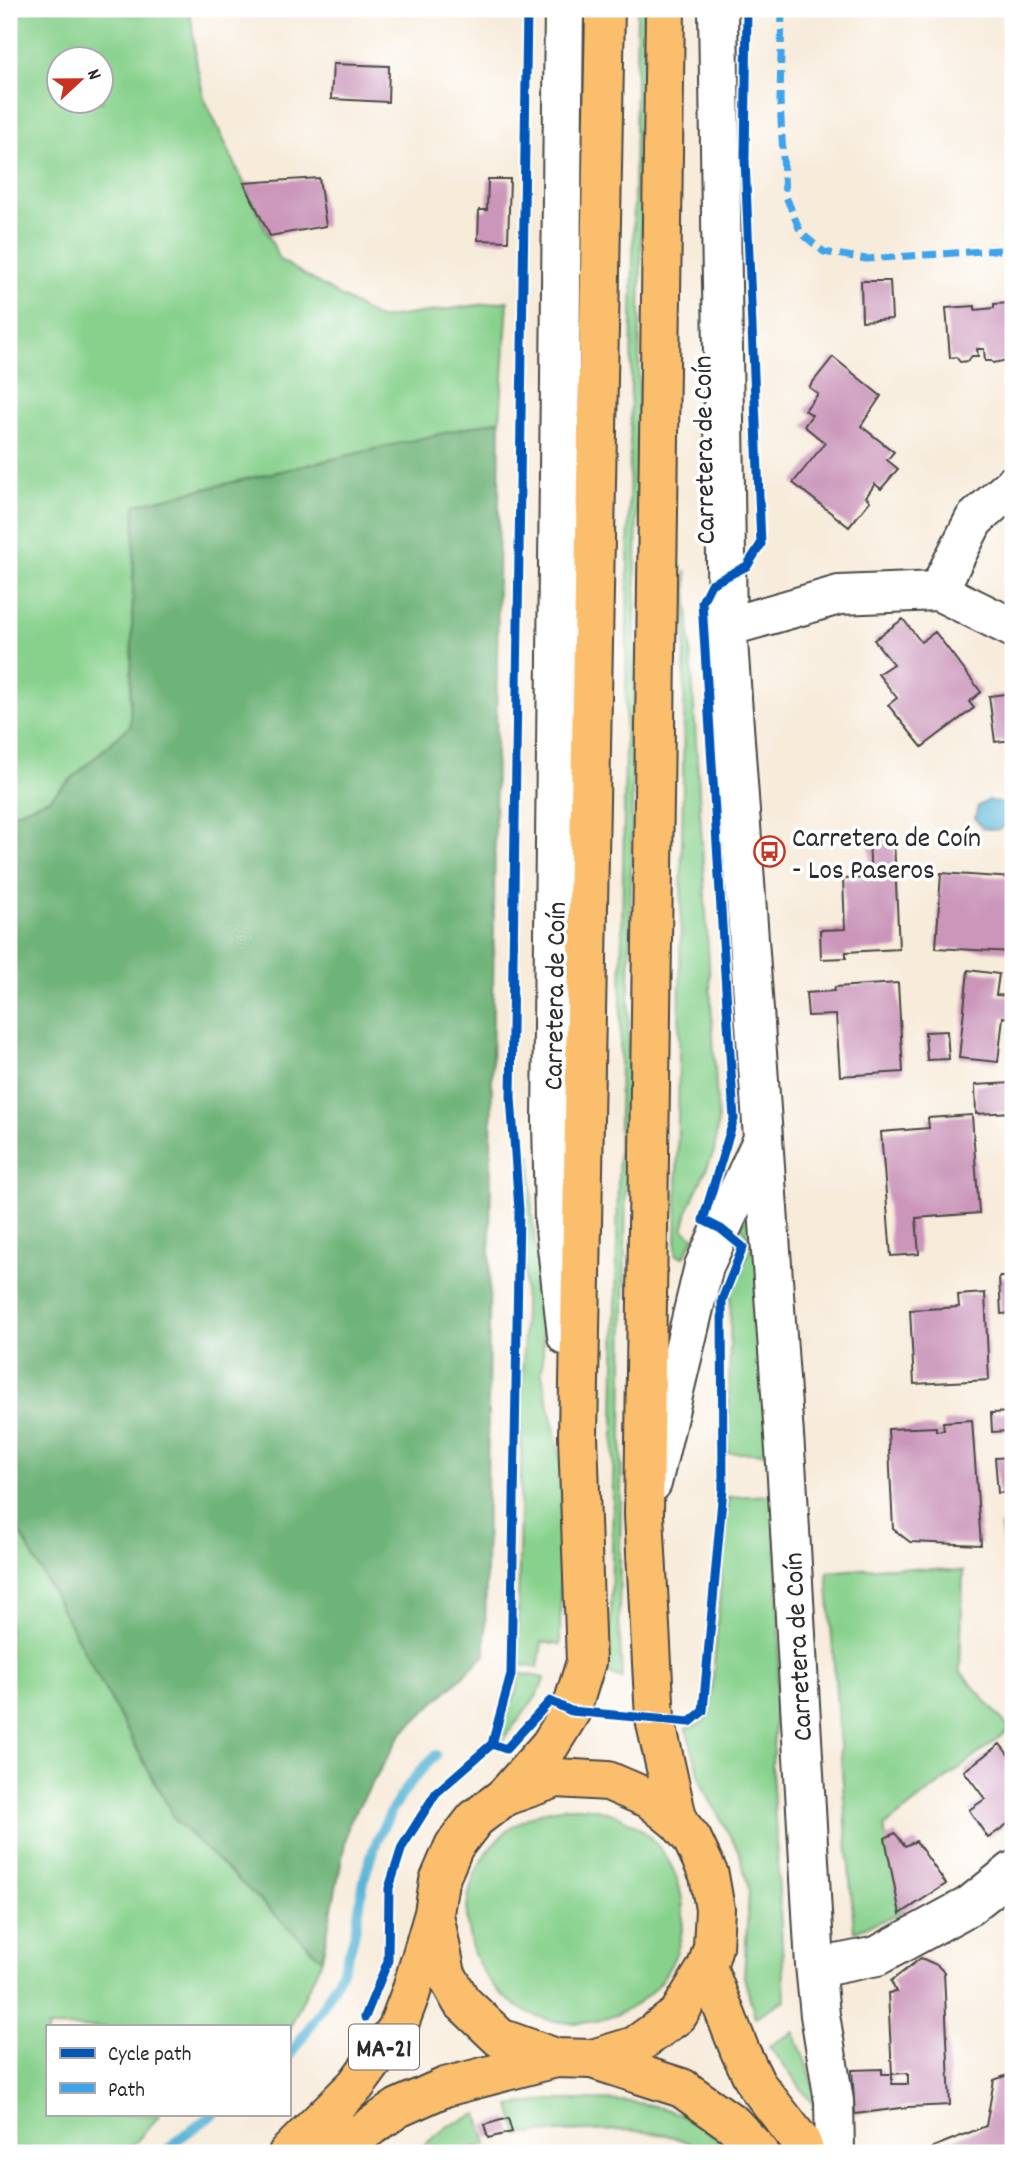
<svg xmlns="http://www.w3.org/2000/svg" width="1022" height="2162" viewBox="0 0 1022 2162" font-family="Dekko,sans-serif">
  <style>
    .green { fill: #88d18d; stroke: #5a7e5c; stroke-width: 2; fill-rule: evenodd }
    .forest { fill: #6eb378; stroke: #4c6f52; stroke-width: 2 }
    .water { fill: #58b5d6; stroke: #427080; stroke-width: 2 }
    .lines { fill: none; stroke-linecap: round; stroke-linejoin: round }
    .stream { stroke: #58b5d6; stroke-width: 10 }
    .building { fill: #cb96ba }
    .minor-casing { stroke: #4a4845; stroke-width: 42 }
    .primary-casing { stroke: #4a4845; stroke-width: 42 }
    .motorway-casing { stroke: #4a4845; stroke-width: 42 }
    .minor { stroke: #fff; stroke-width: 38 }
    .primary { stroke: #fabe6d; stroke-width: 38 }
    .motorway { stroke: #fabe6d; stroke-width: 38 }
    .quiet { stroke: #3ea3eb; stroke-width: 7; stroke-dasharray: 14 7; stroke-linecap: butt }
    .cycleway-casing { stroke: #fff; stroke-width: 13 }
    .cycleway { stroke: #0057b8; stroke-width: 9 }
    .labels { text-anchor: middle; stroke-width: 7; stroke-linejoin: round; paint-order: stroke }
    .shield { fill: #fff; stroke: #6b6b6b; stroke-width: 2 }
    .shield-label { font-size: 26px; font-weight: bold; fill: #2b2b2b }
    .street-label { font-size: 28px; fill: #2b2b2b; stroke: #fff }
    .poi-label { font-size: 28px; fill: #2b2b2b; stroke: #fff; text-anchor: start }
  </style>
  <rect width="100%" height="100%" fill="#fff"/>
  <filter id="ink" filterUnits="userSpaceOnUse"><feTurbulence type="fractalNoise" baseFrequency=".0143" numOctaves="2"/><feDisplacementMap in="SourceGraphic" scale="14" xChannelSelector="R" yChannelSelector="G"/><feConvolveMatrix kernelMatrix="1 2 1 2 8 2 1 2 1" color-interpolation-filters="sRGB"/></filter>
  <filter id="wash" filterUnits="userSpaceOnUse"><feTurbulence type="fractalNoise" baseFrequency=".00686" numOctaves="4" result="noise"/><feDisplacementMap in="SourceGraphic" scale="28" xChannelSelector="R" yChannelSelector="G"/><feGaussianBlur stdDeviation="1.57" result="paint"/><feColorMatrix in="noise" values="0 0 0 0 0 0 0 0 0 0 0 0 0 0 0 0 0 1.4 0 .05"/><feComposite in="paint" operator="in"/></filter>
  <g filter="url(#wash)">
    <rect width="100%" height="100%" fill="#f7ebda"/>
    <path class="green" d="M9 9H190L197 66 204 98 280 260 379 319 508 301 500 420 135 505 130 726 49 799 9 815ZM60 60H102V102H60Z
      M637 9H645L619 1617 622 1679 606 1672 611 1614Z
      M686 569 718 1121 714 1152 689 1207 683 1230 694 1237 684 1257 676 1255Z
      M531 1155 532 1212 544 1318 542 1374 562 1464 560 1645 542 1642 538 1668 517 1664 526 1206 522 1157Z
      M758 1196 770 1453H728L731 1287 750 1250 749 1238 741 1226Z
      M774 1495 780 1640 772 1767 785 2000 755 2017 744 1977 749 1890 740 1854 703 1787 686 1728 701 1724 710 1713 728 1497Z
      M9 1512 176 1821 322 1959 289 2029 47 2027V2115H160L126 2153H9Z
      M1013 1525V1551L1004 1550 1001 1526Z
      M887 1567 963 1571 960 1671 1010 1729 884 1827 900 1914 854 1931 827 1572Z
      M519 1673 545 1678 536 1697 503 1740 499 1734 517 1690Z
      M467 1915a108 108 0 1 1 216 0a108 108 0 1 1-216 0Z
      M794 2032 811 2076 818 2111 769 2046Z
      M550 2100C620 2100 681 2095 731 2153H709L694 2144 667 2135 629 2130 549 2132 518 2135 510 2106Z
      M478 2114 487 2144 455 2153H428L424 2145 448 2126Z"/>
    <path class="forest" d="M500 420 485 1655 401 1734 349 1823 322 1959 176 1821 9 1512V815L49 799 130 726 135 505Z"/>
    <path class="water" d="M1011 790 1013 791V822L998 830 982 828 975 818 978 806 989 800 1003 804 1006 801 1004 797Z"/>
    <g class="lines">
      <path class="stream" d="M289 2056C312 2024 335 1991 349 1953 359 1926 359 1896 367 1869 380 1824 403 1786 436 1755
        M165 2153 177 2140 213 2115"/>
    </g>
    <g id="blocks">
      <path class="building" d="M333 64 389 66 388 102 331 99Z
        M319 178 326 226 270 236 244 183Z
        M488 179H510L508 241 478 240 479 210H487Z
        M861 281H890L892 319 862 321Z
        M1013 303V359L993 363 991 361H985L984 349H977L978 356H972L968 361 960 362 956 357 950 358 946 308 975 306V310L994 308V304Z
        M833 357 881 396 861 426 894 452 887 460 898 469 881 489 875 484 866 497 870 501 849 527 793 483 825 443 804 426 812 415 805 410 818 394 809 387Z
        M903 619 921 642 935 632 981 692 969 702 974 708 922 747 888 705 897 698 878 674 893 664 874 640Z
        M1013 693V740L995 742 989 696Z
        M894 840 899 949 846 952V958L821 959 820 930 845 929 843 879 871 878 869 841Z
        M941 873 1013 878V952L936 948Z
        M968 970 999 974 996 995 1013 996V1018L1003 1017 998 1062 959 1058Z
        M898 983 903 1072 840 1076 836 1015 808 1016 806 993 834 991 835 987Z
        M947 1031 949 1059 927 1060 925 1032Z
        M1013 1083V1112L976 1114 975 1085Z
        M972 1115 979 1213 916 1218 919 1254 891 1256 881 1132 929 1128 928 1118Z
        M999 1277H1013V1313L1001 1314Z
        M985 1293 989 1380 914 1384 910 1310 959 1307 958 1295Z
        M1013 1412V1457H1011L1009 1431 992 1432 991 1413Z
        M972 1420 981 1545 910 1542 893 1529 888 1429 936 1427V1431L944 1430 943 1422Z
        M1013 1457V1492L998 1493 995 1458Z
        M1000 1744 1013 1761V1820L988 1838 969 1810 985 1799 964 1771Z
        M895 1833 905 1846 916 1841 946 1884 900 1914 885 1838Z
        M921 1958 937 1965 944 1972 950 2105 908 2107 855 2114 852 2070 882 2069V2074H892V2084H908V2073L892 2074 888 1993 896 1992 891 1981Z
        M1013 2073V2153H933V2147L986 2126 994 2080Z
        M508 2118 512 2132 488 2138 484 2125Z"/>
    </g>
  </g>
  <g filter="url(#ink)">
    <use href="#blocks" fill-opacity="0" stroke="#4a4845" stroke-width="2"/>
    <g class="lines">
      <defs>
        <path id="minor" d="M564 9 552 1120 554 1220 567 1336
          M718 9 727 627 787 1478 815 1965 820 2015 834 2101 835 2153
          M938 591 974 520 1013 485
          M727 627 839 595 938 591 1013 628
          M652 1483 704 1266 760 1145
          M815 1965H832L877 1956 969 1906 1013 1871"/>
        <path id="primary" d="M665 9 644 1515 655 1719 678 1822
          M435 1919 446 1974 461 2001 500 2038 556 2058 592 2059 635 2046 678 2015 707 1967 713 1947 715 1909 709 1875 692 1839 678 1822 650 1799 608 1781 557 1778 508 1795
          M288 2153 356 2085 397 2029 411 1992 434 1913 439 1881 454 1846 475 1819 505 1796 550 1745 571 1711 586 1662 578 1436 605 9
          M332 2153 398 2108 445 2087 556 2058"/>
        <path id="motorway" d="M707 1967 740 2051 756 2084 801 2142 805 2153
          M592 2059 682 2088 733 2124 760 2153"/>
      </defs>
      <use href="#minor" class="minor-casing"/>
      <use href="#primary" class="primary-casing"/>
      <use href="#motorway" class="motorway-casing"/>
      <use href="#minor" class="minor"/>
      <use href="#primary" class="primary"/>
      <use href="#motorway" class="motorway"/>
      <path class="quiet" d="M782 9 780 100 785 194 801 233 824 252 866 259 1013 249"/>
      <defs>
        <path id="cycleway" d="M492 1744 506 1749 550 1701 571 1711 690 1722 703 1711 723 1489 722 1300 743 1247 721 1229 703 1220 734 1119 702 602 711 584 747 566 761 544 745 159 747 9
          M365 2017 388 1961 389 1888 402 1847 436 1793 492 1744 511 1675 519 1210 511 1097 527 9"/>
      </defs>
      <use href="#cycleway" class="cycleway-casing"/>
      <use href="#cycleway" class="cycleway"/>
    </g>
  </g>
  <defs>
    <symbol id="bus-ring" viewBox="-11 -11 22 22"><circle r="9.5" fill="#fff" stroke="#c8321e" stroke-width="1.5"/><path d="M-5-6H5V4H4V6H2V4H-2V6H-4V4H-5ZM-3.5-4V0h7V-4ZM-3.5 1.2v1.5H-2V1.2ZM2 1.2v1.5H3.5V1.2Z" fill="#c8321e"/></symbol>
  </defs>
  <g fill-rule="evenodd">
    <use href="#bus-ring" x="752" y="834" width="35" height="35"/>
  </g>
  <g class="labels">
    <rect class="shield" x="349" y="2024.5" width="70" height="45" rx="5"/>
    <g class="shield-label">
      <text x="384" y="2056">MA-21</text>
    </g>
    <g class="street-label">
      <text transform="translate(702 450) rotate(-91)" y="10">Carretera de Coín</text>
      <text transform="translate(553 996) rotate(-89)" y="10">Carretera de Coín</text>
      <text transform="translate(796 1647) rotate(-93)" y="10">Carretera de Coín</text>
    </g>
    <g class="poi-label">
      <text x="792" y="846">Carretera de Coín<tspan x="792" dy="32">- Los Paseros</tspan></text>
    </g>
  </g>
  <rect width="1022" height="2162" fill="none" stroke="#fff" stroke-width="35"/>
  <rect x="46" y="2025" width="245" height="91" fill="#ffffff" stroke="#aaaaaa" stroke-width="2"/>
  <rect x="60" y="2048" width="35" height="10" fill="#0057b8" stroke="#aaaaaa" stroke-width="2"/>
  <text x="108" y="2060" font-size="21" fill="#2b2b2b">Cycle path</text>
  <rect x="60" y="2083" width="35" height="10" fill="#3ea3eb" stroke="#aaaaaa" stroke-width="2"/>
  <text x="108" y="2096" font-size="21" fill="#2b2b2b">Path</text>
  <g transform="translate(80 80) rotate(68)"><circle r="33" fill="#ffffff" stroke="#aaaaaa" stroke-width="2"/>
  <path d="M0-5L12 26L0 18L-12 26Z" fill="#c8321e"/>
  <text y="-10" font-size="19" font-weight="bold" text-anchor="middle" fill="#2b2b2b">N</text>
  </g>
</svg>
